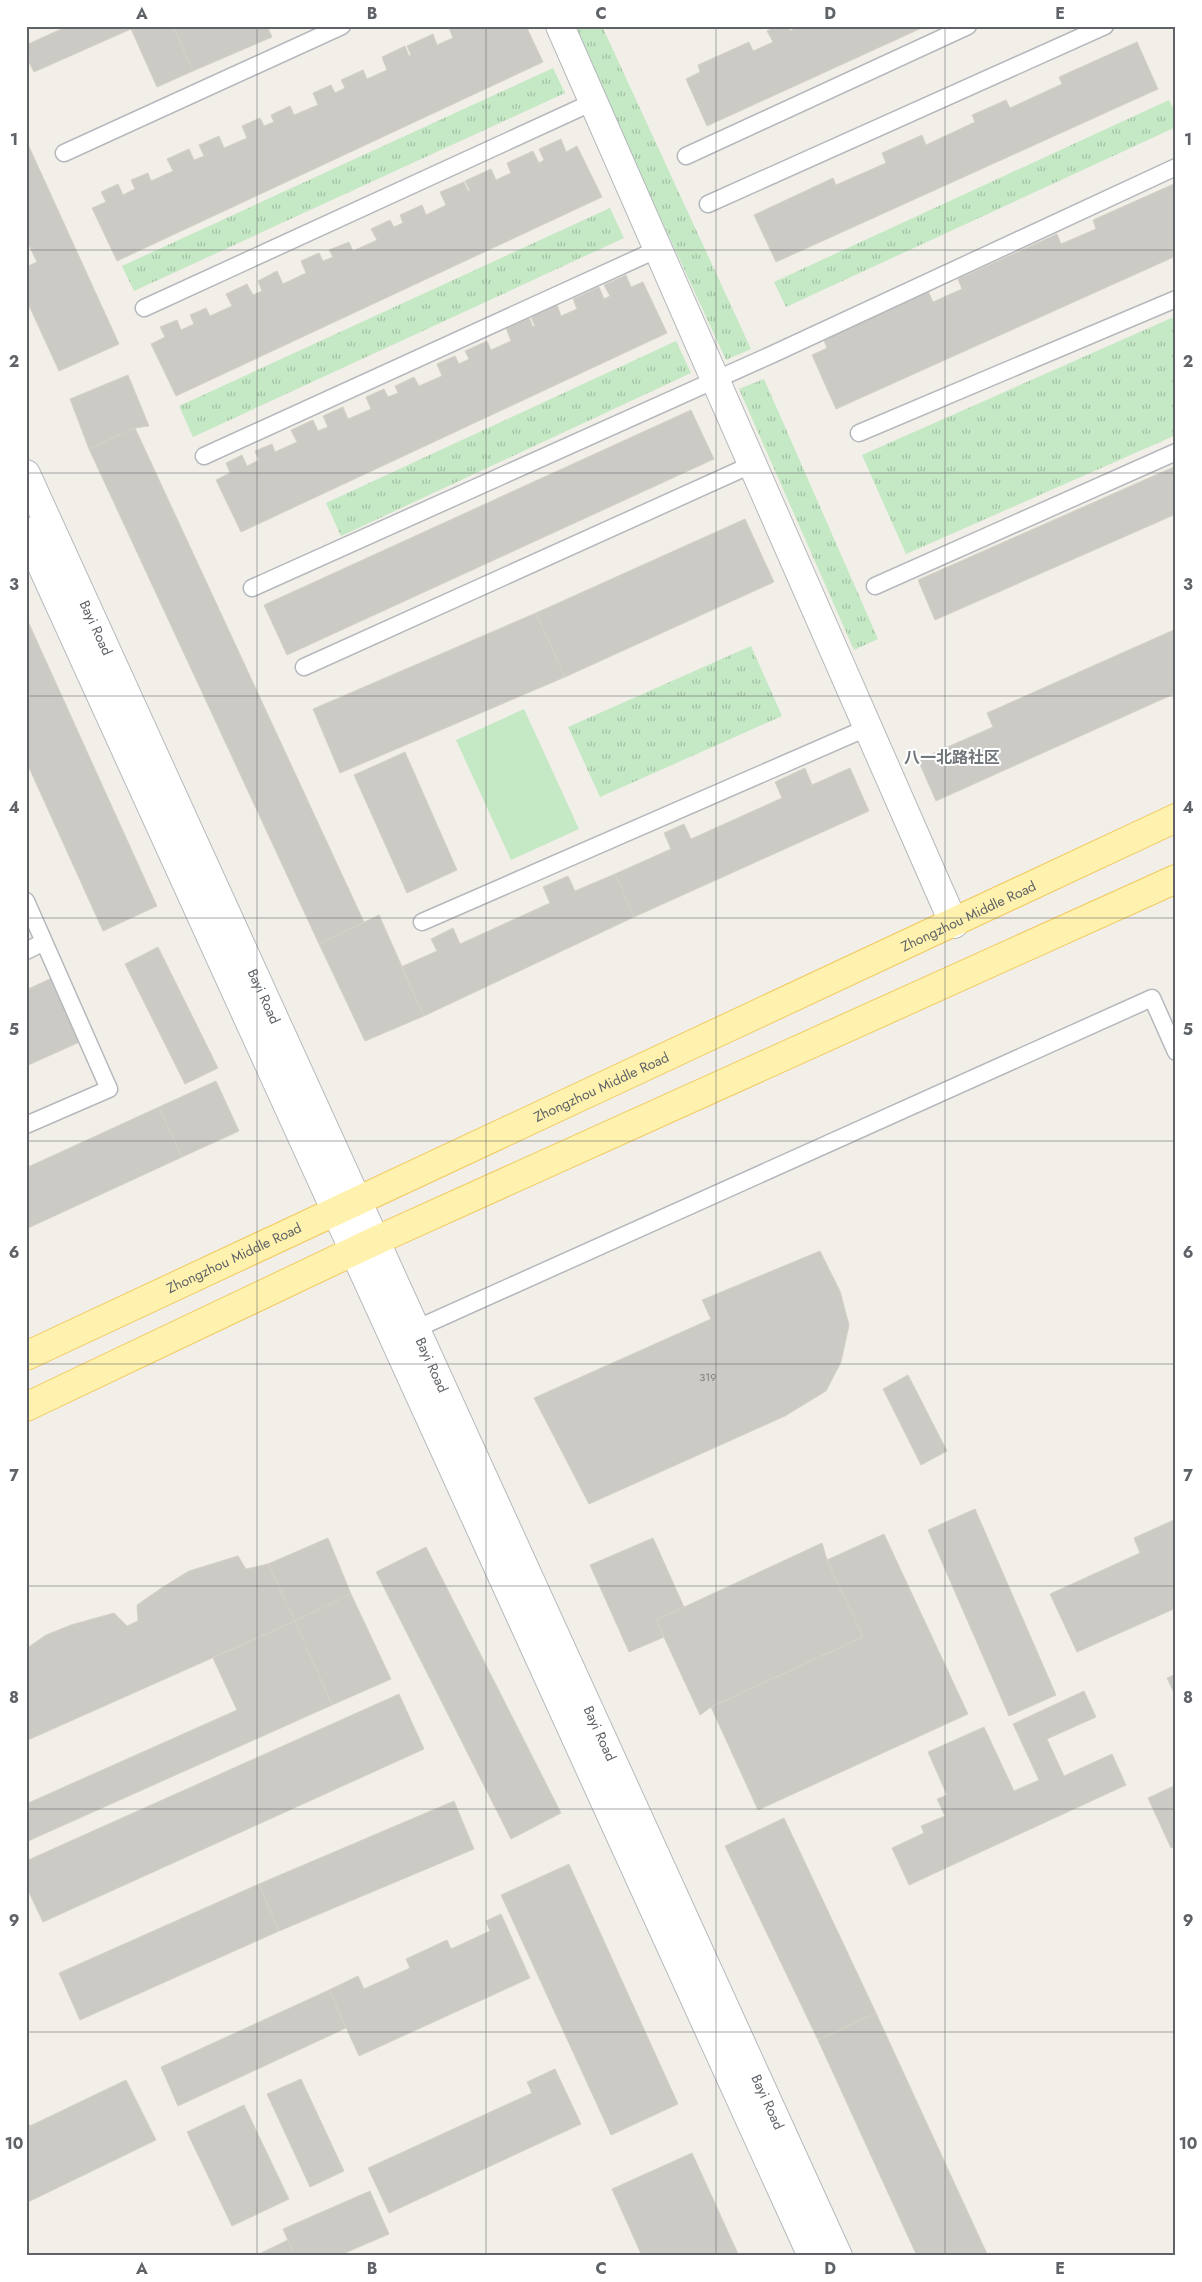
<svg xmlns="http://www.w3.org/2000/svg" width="1202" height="2282" viewBox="0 0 1202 2282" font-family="Jost,'Noto Sans SC',sans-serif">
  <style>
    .grass { fill: url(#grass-tufts) }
    .pitch { fill: #c5e8c5 }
    .building { fill: #cccac5; stroke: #d6d1c6 }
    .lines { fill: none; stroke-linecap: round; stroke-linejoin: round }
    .lane-casing { stroke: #b5b8bc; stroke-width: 19 }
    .street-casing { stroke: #b5b8bc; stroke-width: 30 }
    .secondary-casing { stroke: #b6babf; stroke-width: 30 }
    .primary-casing { stroke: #f2c960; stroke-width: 30 }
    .lane { stroke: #fff; stroke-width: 16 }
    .street { stroke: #fff; stroke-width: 28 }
    .secondary { stroke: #fff; stroke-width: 28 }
    .primary { stroke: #fff2af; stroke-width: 28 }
    .grid { fill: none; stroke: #5f6368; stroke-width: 1; stroke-opacity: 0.55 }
    .labels { text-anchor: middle; stroke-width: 4; stroke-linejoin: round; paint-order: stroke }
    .number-label { font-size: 11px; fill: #7a7d7f }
    .street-label { font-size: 14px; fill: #5f6368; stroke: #fff }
    .quarter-label { font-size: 16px; font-weight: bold; fill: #70757a; stroke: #fff }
    .neatline { fill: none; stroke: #5f6368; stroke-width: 2 }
    .grid-label { font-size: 16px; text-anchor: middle; font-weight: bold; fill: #5f6368 }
  </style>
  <defs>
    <pattern id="grass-tufts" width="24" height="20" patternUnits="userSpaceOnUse" patternTransform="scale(1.25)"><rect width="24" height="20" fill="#c5e8c5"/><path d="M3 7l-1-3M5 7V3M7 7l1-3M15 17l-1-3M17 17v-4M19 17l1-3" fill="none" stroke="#a3c0a4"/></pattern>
  </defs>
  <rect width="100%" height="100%" fill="#f1efe8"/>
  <path class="grass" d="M572 26H602L751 349 726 360Z
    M553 68 565 93 134 291 122 266Z
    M1169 100 1176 114V127L786 307 774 282Z
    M610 208 624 238 193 437 179 406Z
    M1176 316V435L906 554 862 455Z
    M676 341 691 373 341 536 326 503Z
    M764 379 878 639 854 650 739 389Z
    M751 646 782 716 600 797 568 727Z"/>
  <path class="pitch" d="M524 709 579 829 511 860 456 740Z"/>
  <path class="building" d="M68 26H173L193 71 157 87 131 29 34 72 26 56V45Z
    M173 26H267L272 37 193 71Z
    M452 26H526L543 62 117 261 92 208 106 202 101 192 118 184 123 195 135 189 131 180 148 173 151 181 173 171 167 159 189 149 194 160 204 156 199 145 219 136 224 148 247 138 242 126 260 118 264 126 274 122 271 115 290 106 294 115 318 105 313 93 331 85 335 93 345 88 341 80 363 70 367 79 387 70 382 57 405 46 409 56 411 55 407 46 433 34 437 45 453 38 449 28Z
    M777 26H788L790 31 800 26H926L707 126 686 79 700 72 698 65 749 42 753 51 773 42 767 31Z
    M1137 42 1158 89 776 262 754 215 833 178 836 185 886 163 882 153 922 135 926 145 975 122 972 115 1006 100 1010 108 1062 84 1059 77Z
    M561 139 566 152 577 146 602 197 176 396 151 344 165 337 160 327 177 320 181 330 194 324 190 315 206 308 210 316 232 306 226 294 247 284 253 295 262 291 258 281 277 271 283 284 306 273 301 261 319 253 323 261 333 257 329 250 349 242 353 251 377 240 371 229 390 220 394 227 403 223 400 215 422 205 426 215 446 205 440 192 464 182 468 191H470L465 181 491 169 496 180 511 173 507 163 533 151 539 163 544 160 539 149Z
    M26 140 119 344 59 371 26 299V267L37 262 26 239Z
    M1176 183V256L836 409 812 355 827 348 823 338 928 291 933 302 962 289 958 279 1057 234 1061 244 1096 229 1093 220Z
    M626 275 631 287 643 282 667 333 241 532 216 480 230 473 226 463 242 455 247 466 259 460 255 451 272 444 275 452 297 442 291 430 313 420 318 431 328 427 323 416 343 407 348 419 371 409 366 397 384 389 388 397 398 393 395 386 414 377 419 386 442 376 437 364 455 356 459 364 469 359 465 351 487 341 491 350 511 341 506 328 529 317 533 327 535 326 531 317 557 305 561 316 577 309 573 299 599 287 604 299 610 296 604 285Z
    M128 375 149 426 135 428 89 449 70 399Z
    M691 410 714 459 287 655 264 605Z
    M135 428 364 922 319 944 89 449Z
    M1176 466V514L935 620 918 580Z
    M745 519 774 582 565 677 536 613Z
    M536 613 565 677 340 773 313 709Z
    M26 617 157 906 103 931 26 761Z
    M1176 629V693L936 801 918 760 993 727 987 713Z
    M405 752 457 870 407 893 354 775Z
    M805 768 812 785 850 768 869 811 634 917 615 874 671 849 664 833 684 824 691 839 782 798 775 782Z
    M615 874 634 917 424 1016 401 967 437 951 431 939 453 928 460 944 550 903 543 887 568 876 575 891Z
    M379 915 424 1016 365 1041 319 944Z
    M158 947 218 1068 185 1084 125 964Z
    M54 977 82 1041 26 1066V990Z
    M216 1081 239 1131 182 1157 159 1107Z
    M159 1107 182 1157 26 1229V1168Z
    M820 1251 840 1291 849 1325 841 1362 826 1391 785 1416 589 1504 534 1398 711 1319 702 1300Z
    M908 1375 947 1451 921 1465 883 1389Z
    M975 1509 1056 1695 1009 1716 928 1530Z
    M1176 1519V1608L1077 1652 1050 1594 1140 1553 1134 1538Z
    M884 1534 968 1714 758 1810 711 1707 863 1637 827 1560Z
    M328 1538 351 1594 295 1621 268 1564Z
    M653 1538 684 1607 656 1620 664 1637 629 1652 590 1565Z
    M822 1543 827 1560 863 1637 711 1707 700 1715 656 1620Z
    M426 1547 561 1813 511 1839 376 1572Z
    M238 1556 246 1569 268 1564 295 1621 28 1740 26 1649 46 1635 71 1625 114 1613 127 1626 138 1621 137 1605 163 1587 189 1571Z
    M351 1594 391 1679 332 1705 295 1621Z
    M295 1621 332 1705 26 1842V1804L237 1710 213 1658Z
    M1176 1674V1697L1167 1678Z
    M1084 1691 1096 1717 1047 1739 1064 1776 1112 1754 1126 1785 909 1885 892 1848 924 1833 921 1826 945 1816 937 1799 947 1795 928 1752 984 1727 1014 1791 1039 1780 1013 1724Z
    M399 1694 424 1749 43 1922 26 1886V1861Z
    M1176 1785V1846L1171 1848 1148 1798Z
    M454 1801 474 1849 279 1931 259 1884Z
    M784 1818 876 2013 818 2040 725 1846Z
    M569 1864 678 2104 611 2135 501 1895Z
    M259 1884 279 1931 80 2020 59 1973Z
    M501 1914 530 1978 359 2056 329 1990 358 1976 364 1989 410 1968 406 1959 447 1940 451 1949 490 1931 486 1921Z
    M329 1990 346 2028 178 2106 161 2067Z
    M876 2013 988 2256H917L818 2040Z
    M555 2069 581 2124 389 2213 368 2168 532 2093 527 2082Z
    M301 2079 344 2171 310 2187 267 2094Z
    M126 2080 156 2140 26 2203V2118L30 2126Z
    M244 2105 289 2199 232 2226 187 2132Z
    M692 2153 739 2256H642L612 2189Z
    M370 2191 389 2234 338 2256H295L283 2229Z
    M288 2240 295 2256H255Z"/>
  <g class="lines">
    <defs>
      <path id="lane" d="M64 153 342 26
        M686 156 968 26
        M708 204 1105 26
        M144 308 593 102
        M859 433 1176 299
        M204 456 658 249
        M875 586 1176 452
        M252 588 773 354 1176 167
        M304 667 753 464
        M26 901 109 1089 26 1125
        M422 922 869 727
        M26 951 44 942
        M409 1332 1152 998 1176 1052"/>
      <path id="street" d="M560 26 954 924"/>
      <g id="secondary">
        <path id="s1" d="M26 474 838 2256"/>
        <path d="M26 531 812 2256"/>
      </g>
      <g id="primary">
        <path id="s2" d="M26 1356C408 1174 794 1000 1176 818"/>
        <path d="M26 1407 375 1241 1176 879"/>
      </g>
    </defs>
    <use href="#lane" class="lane-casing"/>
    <use href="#street" class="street-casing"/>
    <use href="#secondary" class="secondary-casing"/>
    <use href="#primary" class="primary-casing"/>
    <use href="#lane" class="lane"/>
    <use href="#street" class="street"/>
    <use href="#secondary" class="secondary"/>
    <use href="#primary" class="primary"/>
  </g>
  <path class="grid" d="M257 26V2256M486 26V2256M716 26V2256M945 26V2256M26 250H1176M26 473H1176M26 696H1176M26 918H1176M26 1141H1176M26 1364H1176M26 1586H1176M26 1809H1176M26 2032H1176"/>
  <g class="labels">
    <g class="number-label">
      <text x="708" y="1381">319</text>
    </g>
    <g class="street-label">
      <text dy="5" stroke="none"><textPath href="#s1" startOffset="169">Bayi Road</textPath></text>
      <text dy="5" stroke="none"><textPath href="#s2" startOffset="1040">Zhongzhou Middle Road</textPath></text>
      <text dy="5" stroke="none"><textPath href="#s1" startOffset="574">Bayi Road</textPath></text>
      <text dy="5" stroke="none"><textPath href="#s2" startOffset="635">Zhongzhou Middle Road</textPath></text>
      <text dy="5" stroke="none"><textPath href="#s2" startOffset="230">Zhongzhou Middle Road</textPath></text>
      <text dy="5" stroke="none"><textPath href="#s1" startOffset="979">Bayi Road</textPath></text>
      <text dy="5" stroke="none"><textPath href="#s1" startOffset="1384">Bayi Road</textPath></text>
      <text dy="5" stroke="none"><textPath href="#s1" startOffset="1789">Bayi Road</textPath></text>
    </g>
    <g class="quarter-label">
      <text x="952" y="763">八一北路社区</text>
    </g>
  </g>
  <rect width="1202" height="2282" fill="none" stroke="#ffffff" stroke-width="55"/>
  <rect x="28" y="28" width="1146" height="2226" class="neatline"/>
  <g class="grid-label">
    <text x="142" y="19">A</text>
    <text x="372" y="19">B</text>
    <text x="601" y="19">C</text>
    <text x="830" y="19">D</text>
    <text x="1060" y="19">E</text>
    <text x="14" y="145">1</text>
    <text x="1188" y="145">1</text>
    <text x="14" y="367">2</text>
    <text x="1188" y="367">2</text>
    <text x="14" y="590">3</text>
    <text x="1188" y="590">3</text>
    <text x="14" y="813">4</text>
    <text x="1188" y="813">4</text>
    <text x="14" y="1035">5</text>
    <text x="1188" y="1035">5</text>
    <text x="14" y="1258">6</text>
    <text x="1188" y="1258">6</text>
    <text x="14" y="1481">7</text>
    <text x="1188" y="1481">7</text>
    <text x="14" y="1703">8</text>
    <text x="1188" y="1703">8</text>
    <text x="14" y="1926">9</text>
    <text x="1188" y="1926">9</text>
    <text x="14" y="2149">10</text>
    <text x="1188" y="2149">10</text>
    <text x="142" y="2274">A</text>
    <text x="372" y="2274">B</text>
    <text x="601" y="2274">C</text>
    <text x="830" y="2274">D</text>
    <text x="1060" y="2274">E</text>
  </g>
</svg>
